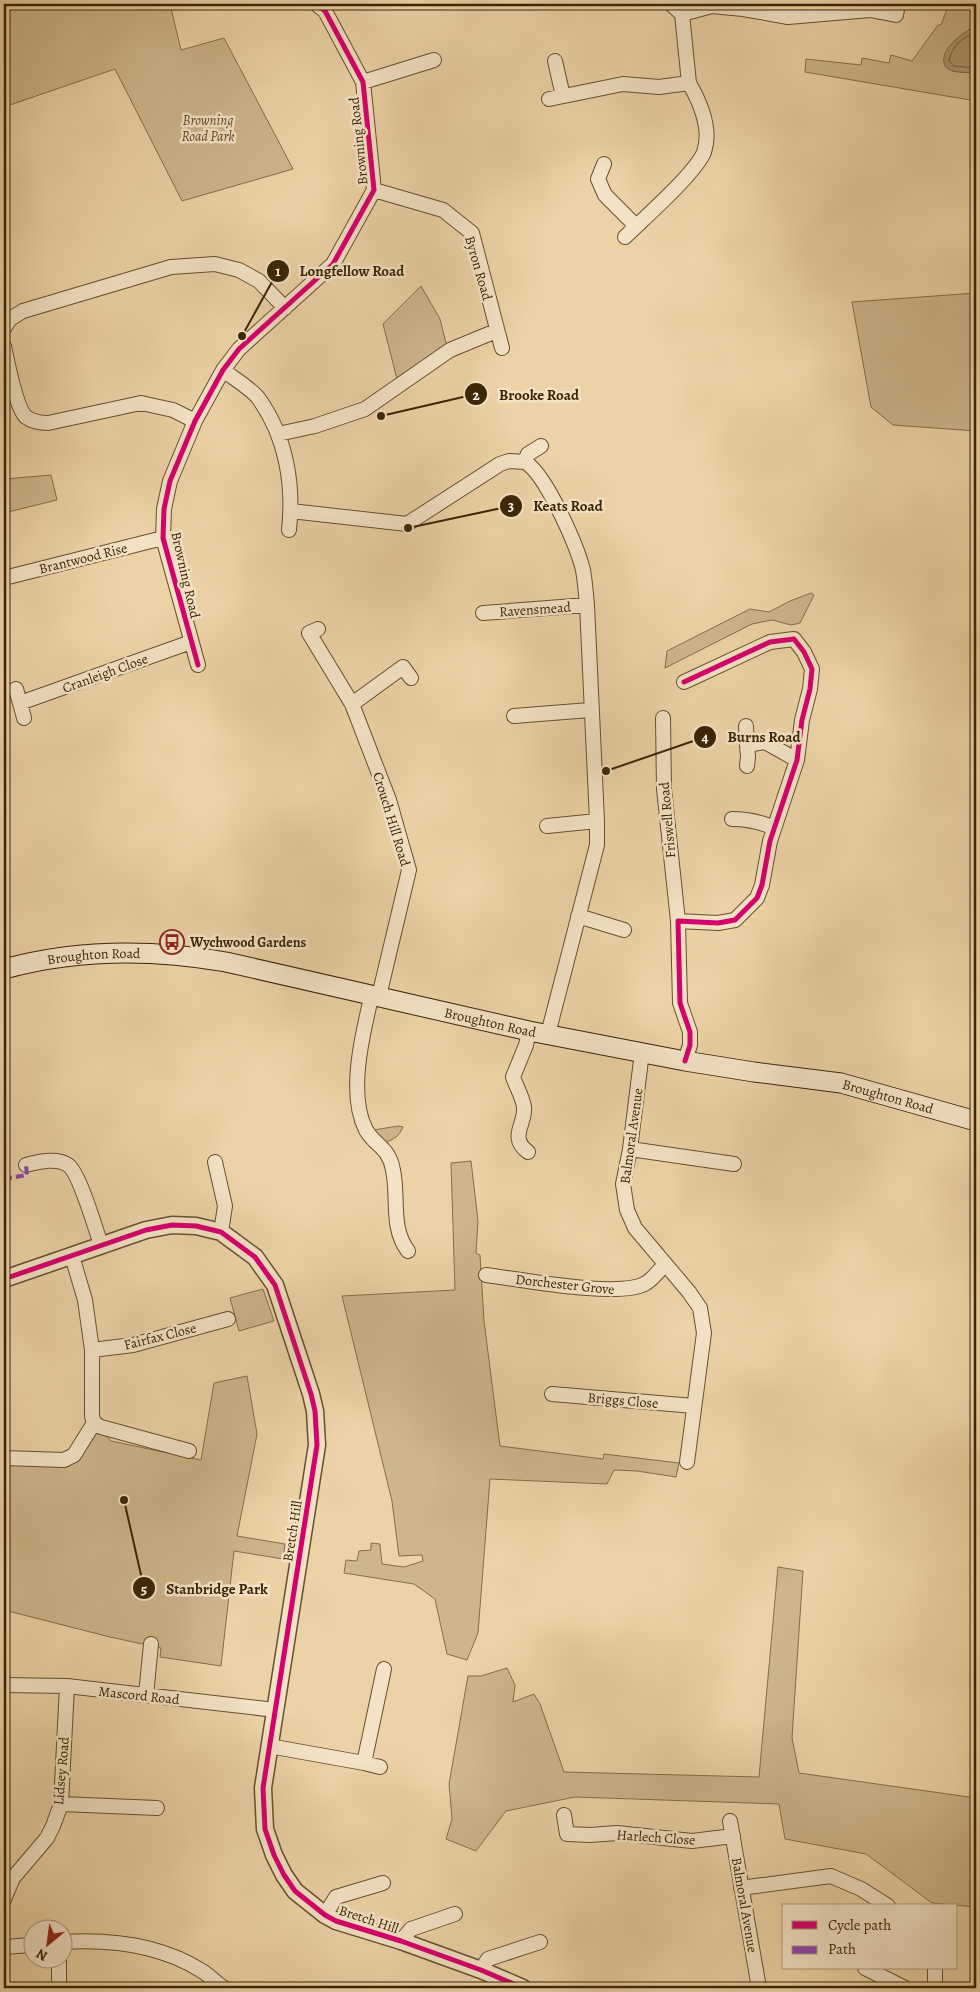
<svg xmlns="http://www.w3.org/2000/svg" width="980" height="1992" viewBox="0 0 980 1992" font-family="Alegreya,serif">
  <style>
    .green { fill: #ceb58b; stroke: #846d48 }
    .water { fill: #af976f; stroke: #806945 }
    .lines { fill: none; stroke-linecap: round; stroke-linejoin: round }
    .shore { stroke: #745e3a; stroke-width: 1 }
    .minor-casing { stroke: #66502d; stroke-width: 16 }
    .tertiary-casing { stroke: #66502d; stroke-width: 19 }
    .secondary-casing { stroke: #3a2505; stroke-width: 21 }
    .minor { stroke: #f3e2c5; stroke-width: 14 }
    .tertiary { stroke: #f3e2c5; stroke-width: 16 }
    .secondary { stroke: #f3e2c5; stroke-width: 19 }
    .quiet { stroke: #8e44ad; stroke-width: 4; stroke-dasharray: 8 4; stroke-linecap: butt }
    .cycleway-casing { stroke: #f3e2c5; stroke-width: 8 }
    .cycleway { stroke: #d6006c; stroke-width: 5 }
    .labels { text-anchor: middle; stroke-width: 5; stroke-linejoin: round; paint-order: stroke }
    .park-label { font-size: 14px; font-style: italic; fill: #5f4926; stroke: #f3e2c5 }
    .street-label { font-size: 14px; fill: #3a2505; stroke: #f3e2c5 }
    .poi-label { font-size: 14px; font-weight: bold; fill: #3a2505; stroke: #f3e2c5; text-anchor: start }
    .leader { fill: none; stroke: #3a2505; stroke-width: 2 }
    .callout-dot { fill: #3a2505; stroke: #f3e2c5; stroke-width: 2 }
    .mark-label { font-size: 15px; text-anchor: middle; font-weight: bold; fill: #fff }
    .callout-label { font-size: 15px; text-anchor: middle; font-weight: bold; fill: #3a2505; stroke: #f3e2c5; stroke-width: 5; stroke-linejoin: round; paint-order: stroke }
  </style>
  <rect width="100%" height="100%" fill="#ecd2a6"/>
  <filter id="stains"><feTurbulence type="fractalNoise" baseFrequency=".004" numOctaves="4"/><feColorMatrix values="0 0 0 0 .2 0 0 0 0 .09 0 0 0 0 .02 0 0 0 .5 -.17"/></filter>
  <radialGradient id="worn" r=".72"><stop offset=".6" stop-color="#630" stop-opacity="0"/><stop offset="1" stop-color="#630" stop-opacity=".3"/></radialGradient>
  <path class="green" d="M4 4H170L181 50 224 38 293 169 182 201 115 69 4 107Z
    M949 4H976V27L968 30 952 71 976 73V101L805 72 806 59 861 65 862 58 889 63 891 55 912 61 938 25H941Z
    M421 286 440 319 447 347 397 379 383 324Z
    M976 293V431L893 425 871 407 852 302Z
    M51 475 57 500 4 513V479Z
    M811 593 814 595 800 623 791 625 772 620 752 624 665 668 667 651 750 609 769 612 790 601Z
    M398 1126 403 1127C399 1136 394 1140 385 1142L374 1130Z
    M471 1161 478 1221 476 1253 480 1255 484 1321 500 1446 603 1459 604 1454 679 1463 676 1477 637 1471 614 1470 607 1484 490 1479 478 1633 467 1660 447 1654 435 1599 414 1584 344 1573 346 1560 357 1561 359 1551 371 1550V1543L380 1544 382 1564 404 1567 423 1561 422 1555 399 1556 392 1501 342 1296 455 1290 451 1163Z
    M263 1289 274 1321 239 1331 230 1298Z
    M247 1376 257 1434 237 1536 285 1544 283 1559 234 1551 221 1666 160 1657 161 1648 110 1637 4 1610V1462L64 1465 86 1440 96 1432 104 1433 111 1441 201 1460 214 1383Z
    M778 1567 803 1571 792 1738 799 1773 976 1798V1907L932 1903 866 1854 785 1839 779 1804 575 1797 506 1811 476 1851 446 1839 452 1819 449 1784 468 1676H481L507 1668 515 1685 513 1702 534 1694 540 1704 564 1772 759 1777Z"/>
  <path class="water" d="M976 27V73C968 72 952 74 946 67 935 52 965 30 976 27Z"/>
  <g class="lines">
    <path class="shore" d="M976 33C963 36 951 47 949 61L954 66 976 68"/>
    <defs>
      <path id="minor" d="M671 4 682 14 712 6 743 9 788 17 870 10 896 15 898 4
        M555 61 563 96
        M363 82 434 60
        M549 99 623 84 659 87 689 83 682 14
        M604 164 598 179 605 195 636 226
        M374 190 443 210 472 233 502 348
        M625 237C643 219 696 173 704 152 712 129 700 102 689 83
        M4 328 10 319 23 311 171 267 215 264 239 270 259 281 285 308
        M4 346C7 360 16 408 26 417 33 422 40 423 48 423L141 403 173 410 195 421
        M223 370C233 378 252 389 259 399 286 437 294 484 289 530
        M278 434 315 426 365 409 450 350 496 331
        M525 462C546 474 577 546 583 570 585 581 586 594 587 605L597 821V845L548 1034
        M291 511 407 524 500 464 509 461 525 462 528 454 541 446
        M4 578 163 538
        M483 613 587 605
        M318 629 309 633 352 704 389 800 409 870 379 996
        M198 665 163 538 164 509 170 481 195 421 223 370 239 349 333 264 374 190 363 82 325 11 316 4
        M684 682 770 642 794 639 804 652 812 669 810 689 802 720 797 760 770 841 762 885 757 898 735 920 718 923 678 921 680 1003 690 1032V1045L685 1061
        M16 689 20 703 191 642
        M20 703 24 718
        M352 704 403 667 411 678
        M514 716 590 710
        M663 718 664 789 678 921
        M746 726 747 745 765 742 797 760
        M747 766 748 757 747 745
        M732 819C747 819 761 822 774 828
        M547 826 597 821
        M578 916 624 930
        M372 994C363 1032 347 1094 366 1130 375 1146 389 1147 393 1170 399 1198 390 1227 408 1251
        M642 1052 630 1149 623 1184 627 1210 635 1228 689 1292 700 1308 704 1333 687 1462
        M630 1149 734 1164
        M528 1152C508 1137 526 1124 524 1107 523 1098 516 1086 513 1077L526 1045 529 1031
        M215 1162 225 1206 221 1232
        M26 1165C38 1162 57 1157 68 1165 79 1172 96 1230 101 1245
        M72 1256 85 1300 92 1350V1416L94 1423 101 1427 189 1451
        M486 1275C519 1279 621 1299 646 1283 653 1279 659 1270 665 1265
        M92 1350 133 1345 228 1319
        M552 1394 694 1406
        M4 1458 64 1460 74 1455 94 1423
        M4 1685 67 1686 275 1710
        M146 1695 151 1644
        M269 1746 364 1763 384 1669
        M364 1763 380 1767
        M61 1804 157 1808
        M564 1815 567 1834 590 1835 617 1833 692 1841 733 1836
        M730 1821 759 1988
        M741 1888 831 1876 861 1889 888 1906
        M4 1899 13 1878 47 1838 53 1826 61 1804 67 1686
        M325 1915 336 1897 383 1883
        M401 1941 411 1929 455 1914
        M62 1942C110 1939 161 1945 202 1971 210 1976 216 1983 224 1988
        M4 1947 32 1945
        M59 1960V1988
        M865 1968 905 1988
        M481 1970 488 1959 540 1942
        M935 1988V1968"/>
      <path id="tertiary" d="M4 1279 146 1230 172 1225 196 1226 221 1232 255 1257 275 1285 311 1394 315 1411 317 1445 263 1788 265 1829 274 1855 284 1875 295 1891 325 1915 336 1921 401 1941 481 1970 523 1988"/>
      <g id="secondary">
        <path id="s1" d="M4 969C77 949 152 949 226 962L529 1031 685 1061 754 1072 841 1083 976 1121"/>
      </g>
    </defs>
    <use href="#minor" class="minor-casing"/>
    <use href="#tertiary" class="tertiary-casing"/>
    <use href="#secondary" class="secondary-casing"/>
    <use href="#minor" class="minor"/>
    <use href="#tertiary" class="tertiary"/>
    <use href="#secondary" class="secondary"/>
    <path class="quiet" d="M4 1179 27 1175 26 1165"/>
    <defs>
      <path id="cycleway" d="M198 665 163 538 164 509 170 481 195 421 223 370 239 349 333 264 374 190 363 82 325 11 316 4
        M684 682 770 642 794 639 804 652 812 669 810 689 802 720 797 760 770 841 762 885 757 898 735 920 718 923 678 921 680 1003 690 1032V1045L685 1061
        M4 1279 146 1230 172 1225 196 1226 221 1232 255 1257 275 1285 311 1394 315 1411 317 1445 263 1788 265 1829 274 1855 284 1875 295 1891 325 1915 336 1921 401 1941 481 1970 523 1988"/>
    </defs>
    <use href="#cycleway" class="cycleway-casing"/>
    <use href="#cycleway" class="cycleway"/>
  </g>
  <defs>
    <symbol id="bus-ring" viewBox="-11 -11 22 22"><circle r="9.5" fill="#f3e2c5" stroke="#8f2418" stroke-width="1.5"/><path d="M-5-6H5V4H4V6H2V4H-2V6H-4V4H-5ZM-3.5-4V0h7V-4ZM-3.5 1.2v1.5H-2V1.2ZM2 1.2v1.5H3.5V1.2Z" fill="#8f2418"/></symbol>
  </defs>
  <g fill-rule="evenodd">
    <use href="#bus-ring" x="158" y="928" width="28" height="28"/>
  </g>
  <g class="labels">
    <g class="park-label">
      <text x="208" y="125">Browning<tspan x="208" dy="16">Road Park</tspan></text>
    </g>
    <g class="street-label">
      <text transform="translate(358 141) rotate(-96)" y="5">Browning Road</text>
      <text transform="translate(479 268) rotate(74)" y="5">Byron Road</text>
      <text transform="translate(83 558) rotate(-14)" y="5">Brantwood Rise</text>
      <text transform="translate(186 575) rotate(77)" y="5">Browning Road</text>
      <text transform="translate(535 609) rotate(-4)" y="5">Ravensmead</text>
      <text transform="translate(105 673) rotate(-20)" y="5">Cranleigh Close</text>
      <text transform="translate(392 819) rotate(73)" y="5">Crouch Hill Road</text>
      <text transform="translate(667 820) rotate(-95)" y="5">Friswell Road</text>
      <text dy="5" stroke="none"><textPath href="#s1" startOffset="91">Broughton Road</textPath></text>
      <text dy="5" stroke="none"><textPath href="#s1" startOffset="495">Broughton Road</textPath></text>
      <text dy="5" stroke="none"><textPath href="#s1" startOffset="900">Broughton Road</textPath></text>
      <text transform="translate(631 1136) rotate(-82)" y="5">Balmoral Avenue</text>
      <text transform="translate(565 1284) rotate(6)" y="5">Dorchester Grove</text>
      <text transform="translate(160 1336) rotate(-14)" y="5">Fairfax Close</text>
      <text transform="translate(623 1400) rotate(5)" y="5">Briggs Close</text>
      <text transform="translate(292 1531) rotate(-81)" y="5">Bretch Hill</text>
      <text transform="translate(139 1695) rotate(6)" y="5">Mascord Road</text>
      <text transform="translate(61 1771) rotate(-85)" y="5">Lidsey Road</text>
      <text transform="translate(656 1837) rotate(4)" y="5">Harlech Close</text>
      <text transform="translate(745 1905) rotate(80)" y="5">Balmoral Avenue</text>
      <text transform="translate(369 1919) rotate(18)" y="5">Bretch Hill</text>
    </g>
    <g class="poi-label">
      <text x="190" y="947">Wychwood Gardens</text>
    </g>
  </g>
  <path class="leader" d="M242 336L278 271M381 416L476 394M408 528L511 506M606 771L705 737M124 1500L144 1588"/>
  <g class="callout-dot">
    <circle cx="242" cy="336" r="5"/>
    <circle cx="381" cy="416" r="5"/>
    <circle cx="408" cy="528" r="5"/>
    <circle cx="606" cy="771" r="5"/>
    <circle cx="124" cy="1500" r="5"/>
    <circle cx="278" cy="271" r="12"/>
    <circle cx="476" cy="394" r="12"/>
    <circle cx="511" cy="506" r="12"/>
    <circle cx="705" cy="737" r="12"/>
    <circle cx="144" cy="1588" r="12"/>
  </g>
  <g class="mark-label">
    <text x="278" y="276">1</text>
    <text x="476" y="400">2</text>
    <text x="511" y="511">3</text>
    <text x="705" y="742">4</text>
    <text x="144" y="1594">5</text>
  </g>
  <g class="callout-label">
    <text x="352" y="276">Longfellow Road</text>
    <text x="539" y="400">Brooke Road</text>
    <text x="568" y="511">Keats Road</text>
    <text x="764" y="742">Burns Road</text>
    <text x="217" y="1594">Stanbridge Park</text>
  </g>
  <rect width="980" height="1992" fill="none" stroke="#ecd2a6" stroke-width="20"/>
  <rect x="5" y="5" width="970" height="1982" fill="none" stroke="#3a2505" stroke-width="2.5"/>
  <rect x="10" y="10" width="960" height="1972" fill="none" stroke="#3a2505"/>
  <rect x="782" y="1904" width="175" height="65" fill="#f3e2c5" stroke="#a99678"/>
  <rect x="792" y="1921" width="25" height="8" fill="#d6006c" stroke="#a99678"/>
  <text x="828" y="1930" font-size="15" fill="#3a2505">Cycle path</text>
  <rect x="792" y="1946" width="25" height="8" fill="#8e44ad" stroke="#a99678"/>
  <text x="828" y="1954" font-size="15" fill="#3a2505">Path</text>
  <g transform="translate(48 1944) rotate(209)"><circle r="24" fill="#f3e2c5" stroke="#a99678"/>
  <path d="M0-4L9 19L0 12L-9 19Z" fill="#8f2418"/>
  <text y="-8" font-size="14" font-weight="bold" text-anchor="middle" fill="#3a2505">N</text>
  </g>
  <rect width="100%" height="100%" filter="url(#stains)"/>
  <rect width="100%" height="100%" fill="url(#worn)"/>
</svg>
